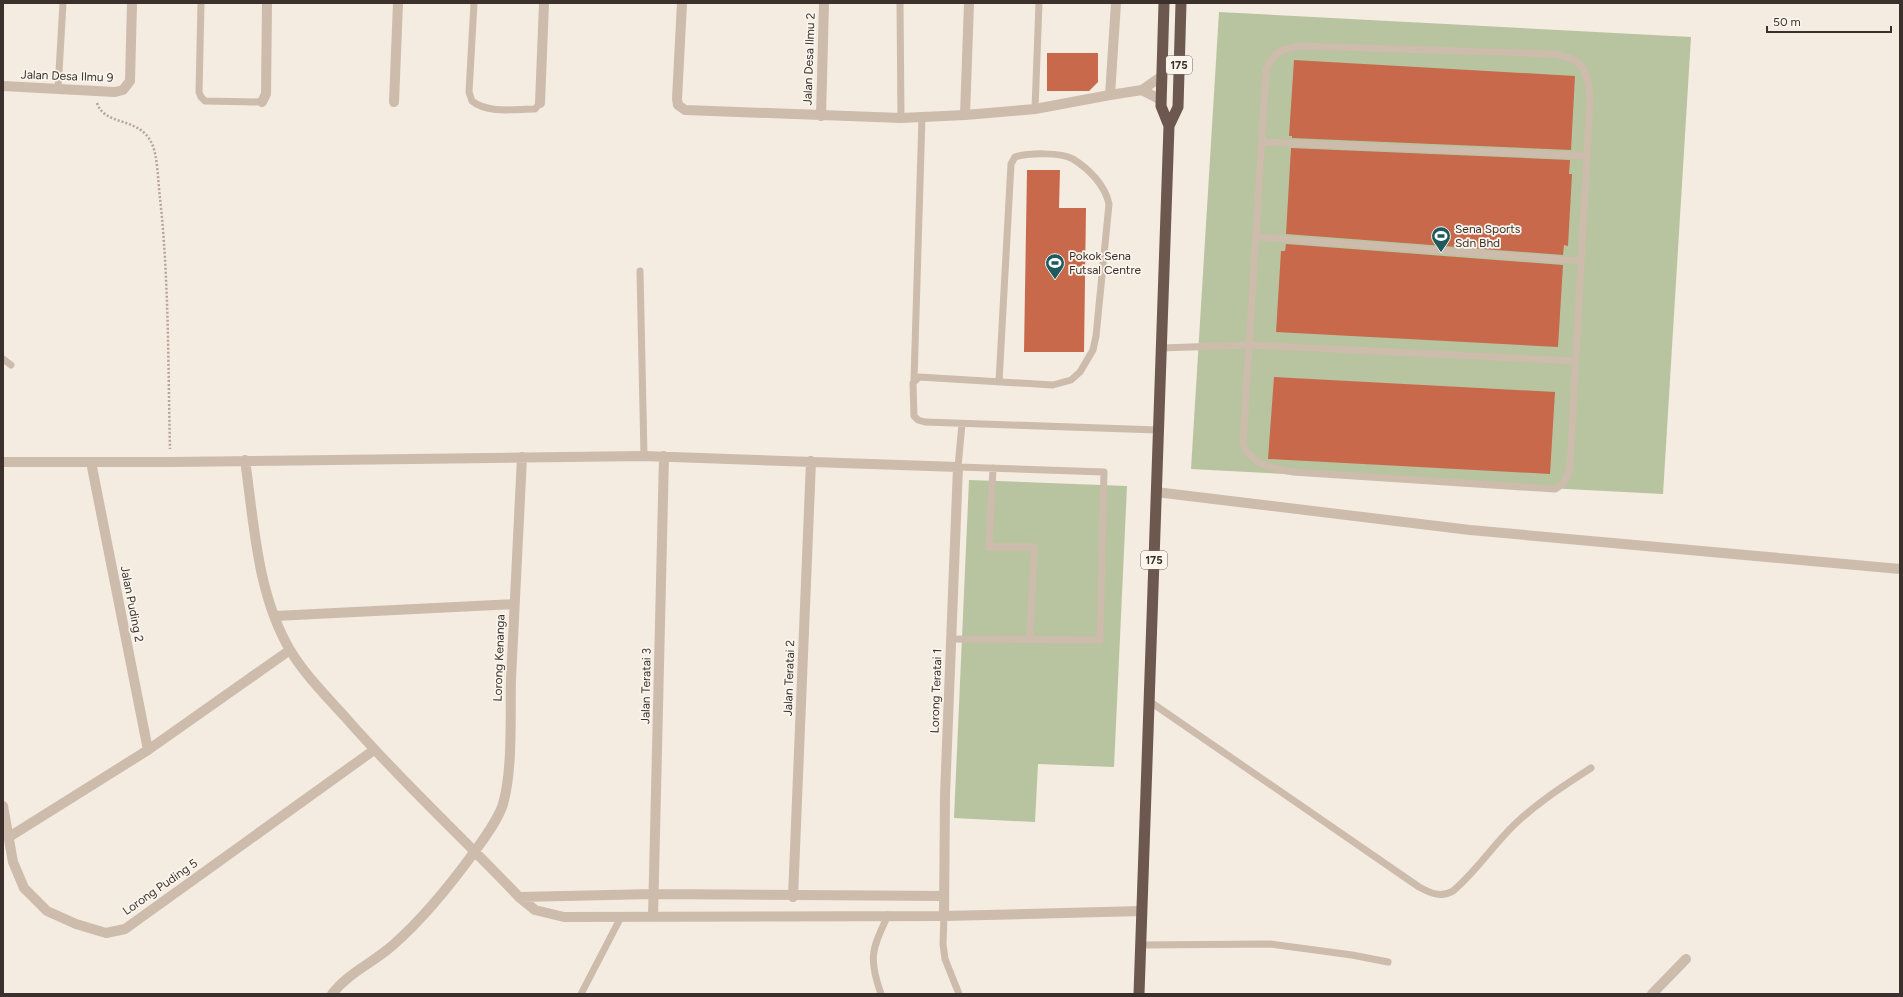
<svg xmlns="http://www.w3.org/2000/svg" width="1903" height="997" viewBox="0 0 1903 997" font-family="Figtree,sans-serif">
  <style>
    .green { fill: #b8c4a0 }
    .building { fill: #c8694b }
    .lines { fill: none; stroke-linecap: round; stroke-linejoin: round }
    .path { stroke: #b9a596; stroke-width: 2.5; stroke-dasharray: 2 2; stroke-linecap: butt }
    .service { stroke: #cdbbac; stroke-width: 7 }
    .minor { stroke: #cdbbac; stroke-width: 10 }
    .trunk { stroke: #6c584f; stroke-width: 11 }
    .labels { text-anchor: middle; stroke-width: 3.5; stroke-linejoin: round; paint-order: stroke }
    .shield { fill: #fbf5ee; stroke: #756b66; stroke-width: 1 }
    .shield-label { font-size: 11px; font-weight: bold; fill: #3b302b }
    .street-label { font-size: 12px; fill: #3b302b; stroke: #fbf5ee }
    .poi-label { font-size: 12px; fill: #3b302b; stroke: #fbf5ee; text-anchor: start }
  </style>
  <rect width="100%" height="100%" fill="#f4ebe1"/>
  <path class="green" d="M1219 12 1691 37 1663 494 1191 469Z
    M969 480 1127 486 1114 767 1038 764 1035 822 954 818Z"/>
  <path class="building" d="M1047 53H1098V82L1089 91H1047Z
    M1294 60 1575 76 1571 150 1292 138V136H1289Z
    M1291 148 1570 160 1569 174H1572L1568 246 1564 245 1563 255 1286 234Z
    M1027 170H1060L1059 208H1086L1084 352H1024Z
    M1286 244 1563 265 1558 347 1276 332 1281 251H1285Z
    M1274 377 1555 392 1550 474 1268 459Z"/>
  <g class="lines">
    <path class="path" d="M97 103C105 127 140 116 152 144 158 156 158 184 160 198 169 281 168 366 170 449"/>
    <path class="service" d="M201 3 199 92 201 97 205 101 262 102
      M474 3 469 92 472 101C488 114 516 109 535 109L540 103
      M900 3 901 118
      M1301 46 1555 54C1584 60 1588 70 1590 99L1570 466C1568 477 1565 484 1555 489L1293 472C1271 468 1254 466 1243 445L1266 70C1274 51 1281 49 1301 46Z
      M58 89 63 3
      M1035 109 1039 3
      M1262 142 1587 156
      M1257 237 1581 261
      M640 271 644 456
      M1161 348 1250 345 1575 361
      M3 359 11 365
      M914 380 922 117
      M999 382 1011 164 1015 157C1027 153 1061 152 1073 159 1089 169 1105 185 1109 204L1096 336 1093 350 1080 372 1071 380 1053 385 919 377 913 383 914 416 918 420 925 422 1158 430
      M993 468 989 547H1034L1030 640
      M951 639 1100 640 1104 472 958 467 962 424
      M1149 701 1419 887C1430 893 1441 898 1453 891 1476 872 1493 845 1515 824 1538 802 1565 785 1591 768
      M944 916 943 944 945 959 959 994
      M1140 945 1270 944 1352 955 1388 962
      M581 994 621 917
      M881 994C868 957 872 950 888 915"/>
    <path class="minor" d="M682 3 677 99 678 105 685 110 901 118 965 115 1035 109 1110 95 1142 90 1162 76
      M3 86 115 92 123 90 130 81 132 3
      M1142 90 1161 100
      M1110 95 1116 3
      M262 102 266 94 267 3
      M394 102 398 3
      M540 103 544 3
      M965 115 969 3
      M821 116 824 3
      M245 460C254 523 257 594 290 650 305 675 327 697 346 718 401 781 462 837 519 897L535 910 564 917 944 916 1142 911
      M3 462H170L644 456 958 467 945 795 944 916
      M91 462 148 750
      M1156 492 1470 530 1900 569
      M275 616 514 604
      M3 806 13 862 24 888 47 911 76 924 106 933 125 929 374 750
      M9 837 148 750 290 650
      M519 897 654 894 944 896
      M793 897 811 461
      M653 917 664 456
      M332 994C349 972 373 963 393 945 424 918 451 884 475 851 485 837 498 820 503 804 513 769 510 716 511 679 514 605 518 531 522 457
      M1652 994 1686 959"/>
    <path class="trunk" d="M1169 126 1178 107 1181 3
      M1139 994 1169 126 1161 106 1164 3"/>
  </g>
  <defs>
    <symbol id="stadium-pin" viewBox="-11 -11 22 30"><path d="M0 17L-7.5 6A9.5 9.5 0 1 1 7.5 6Z" fill="#1f5a5e" stroke="#fbf5ee"/><path d="M0-5a6.5 5 0 1 0 0 10a6.5 5 0 1 0 0-10ZM-3.5-1.8h7v3.6h-7Z" fill="#fff"/></symbol>
  </defs>
  <g fill-rule="evenodd">
    <use href="#stadium-pin" x="1430" y="225" width="22" height="30"/>
    <use href="#stadium-pin" x="1044" y="252" width="22" height="30"/>
  </g>
  <g class="labels">
    <g class="shield">
      <rect x="1166" y="56" width="26" height="18" rx="3"/>
      <rect x="1141" y="551" width="26" height="18" rx="3"/>
    </g>
    <g class="shield-label">
      <text x="1179" y="69">175</text>
      <text x="1154" y="564">175</text>
    </g>
    <g class="street-label">
      <text transform="translate(809 59) rotate(-88)" y="4">Jalan Desa Ilmu 2</text>
      <text transform="translate(67 76) rotate(2)" y="4">Jalan Desa Ilmu 9</text>
      <text transform="translate(132 604) rotate(79)" y="4">Jalan Puding 2</text>
      <text transform="translate(499 658) rotate(-88)" y="4">Lorong Kenanga</text>
      <text transform="translate(789 678) rotate(-88)" y="4">Jalan Teratai 2</text>
      <text transform="translate(646 686) rotate(-89)" y="4">Jalan Teratai 3</text>
      <text transform="translate(936 691) rotate(-88)" y="4">Lorong Teratai 1</text>
      <text transform="translate(160 887) rotate(-35)" y="4">Lorong Puding 5</text>
    </g>
    <g class="poi-label">
      <text x="1455" y="233">Sena Sports<tspan x="1455" dy="14">Sdn Bhd</tspan></text>
      <text x="1069" y="260">Pokok Sena<tspan x="1069" dy="14">Futsal Centre</tspan></text>
    </g>
  </g>
  <rect width="1903" height="997" fill="none" stroke="#3b302b" stroke-width="8"/>
  <path d="M1767 26v6h124v-6" fill="none" stroke="#3b302b" stroke-width="2"/>
  <text x="1773" y="26" font-size="12" fill="#3b302b" stroke="#fbf5ee" stroke-width="3" paint-order="stroke">50 m</text>
</svg>
